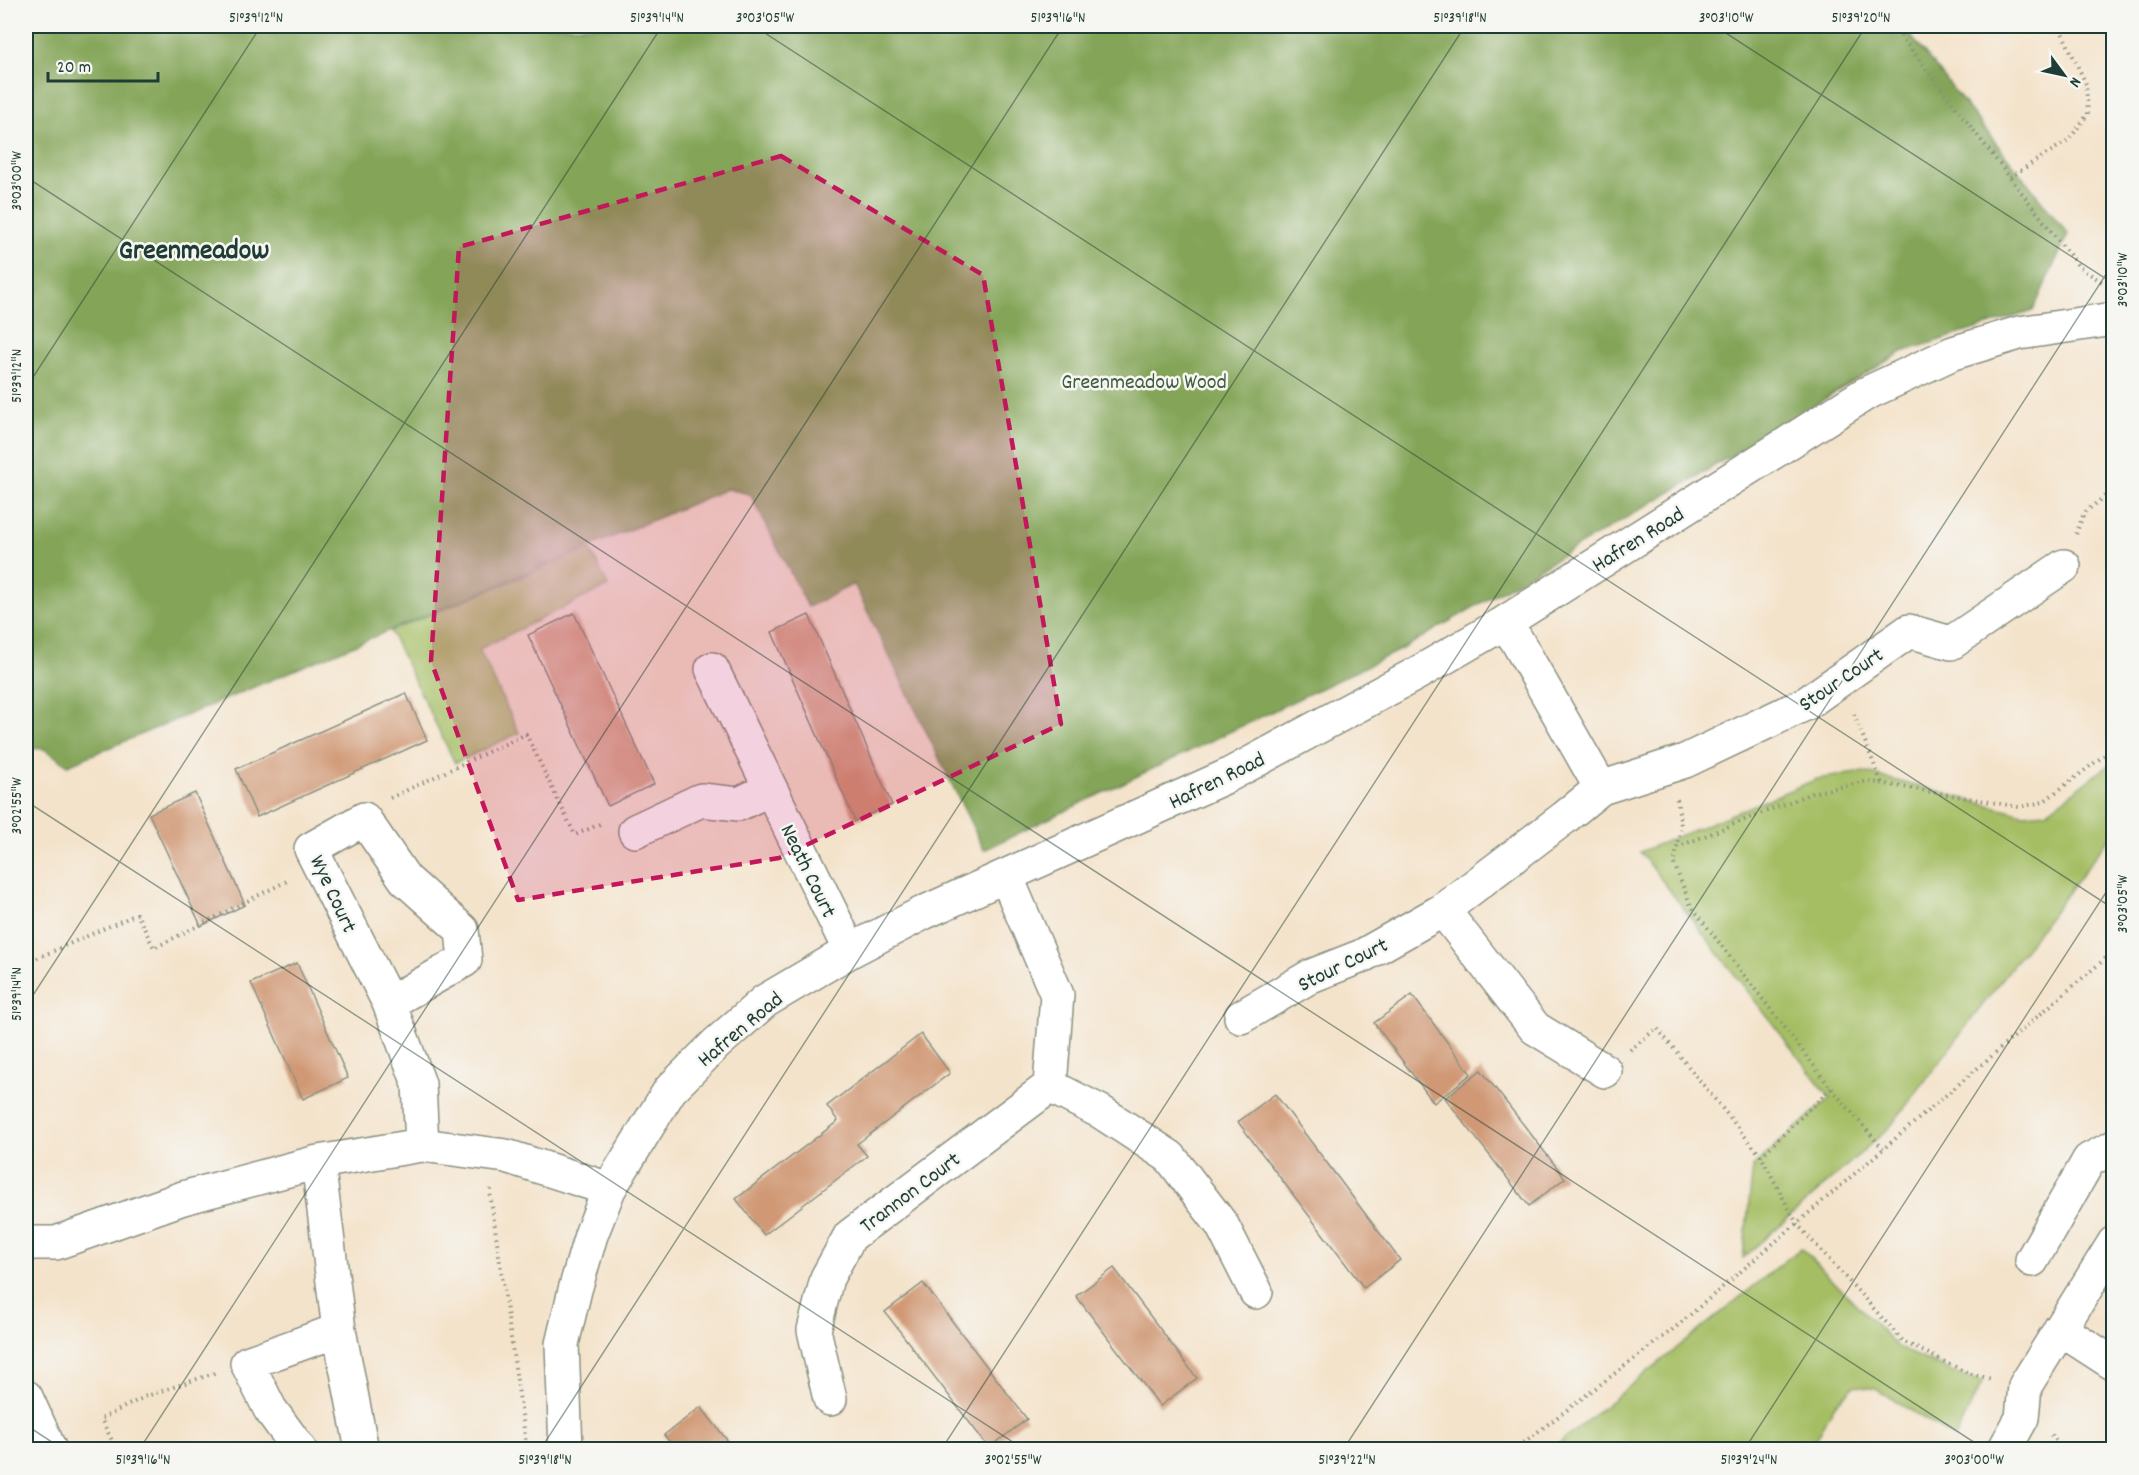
<svg xmlns="http://www.w3.org/2000/svg" width="2139" height="1475" viewBox="0 0 2139 1475" font-family="Dekko,sans-serif">
  <style>
    .green { fill: #a5be63; stroke: #627e4c; stroke-width: 1.5 }
    .forest { fill: #84a559; stroke: #527146; stroke-width: 1.5 }
    .building { fill: #d09875 }
    .lines { fill: none; stroke-linecap: round; stroke-linejoin: round }
    .minor-casing { stroke: #8a9080; stroke-width: 36 }
    .path { stroke: #8a9080; stroke-width: 4; stroke-dasharray: 1.5 4.5; stroke-linecap: butt }
    .minor { stroke: #fff; stroke-width: 33 }
    .marked { fill: #c2185b; fill-opacity: 0.2; stroke: #c2185b; stroke-width: 4.5; stroke-dasharray: 12 8; stroke-linejoin: round }
    .ticks { fill: none; stroke: #1f3d34; stroke-width: 1.5; stroke-opacity: 0.45 }
    .labels { text-anchor: middle; stroke-width: 5; stroke-linejoin: round; paint-order: stroke }
    .park-label { font-size: 22px; fill: #405d40; stroke: #f6f6f2 }
    .street-label { font-size: 22px; fill: #1f3d34; stroke: #f6f6f2 }
    .district-label { font-size: 28px; font-weight: bold; fill: #1f3d34; stroke: #f6f6f2 }
    .neatline { fill: none; stroke: #1f3d34; stroke-width: 2 }
    .ticks-label { font-size: 15px; text-anchor: middle; fill: #1f3d34 }
  </style>
  <rect width="100%" height="100%" fill="#f6f6f2"/>
  <filter id="ink" filterUnits="userSpaceOnUse"><feTurbulence type="fractalNoise" baseFrequency=".0167" numOctaves="2"/><feDisplacementMap in="SourceGraphic" scale="12" xChannelSelector="R" yChannelSelector="G"/><feConvolveMatrix kernelMatrix="1 2 1 2 8 2 1 2 1" color-interpolation-filters="sRGB"/></filter>
  <filter id="wash" filterUnits="userSpaceOnUse"><feTurbulence type="fractalNoise" baseFrequency=".008" numOctaves="4" result="noise"/><feDisplacementMap in="SourceGraphic" scale="24" xChannelSelector="R" yChannelSelector="G"/><feGaussianBlur stdDeviation="1.35" result="paint"/><feColorMatrix in="noise" values="0 0 0 0 0 0 0 0 0 0 0 0 0 0 0 0 0 1.4 0 .05"/><feComposite in="paint" operator="in"/></filter>
  <g filter="url(#wash)">
    <rect width="100%" height="100%" fill="#f4e3cb"/>
    <path class="green" d="M590 549 608 586 479 649 519 733 455 763 390 631Z
      M2113 762V833L1890 1127 1743 1258 1753 1166 1830 1098 1640 852 1817 779 1863 772 2023 814 2046 812Z
      M1801 1248 1899 1348 1965 1377 1983 1381 1955 1438 1876 1389 1854 1386 1835 1405 1811 1449H1562L1558 1444Z"/>
    <path class="forest" d="M26 26H1903L2068 234 2033 311 1902 352 1701 474 1404 648 984 850 854 584 808 607 750 494 727 489 68 765 44 749 26 748Z"/>
    <g id="blocks">
      <path class="building" d="M574 613 654 784 608 806 528 635Z
        M809 615 892 805 855 821 772 632Z
        M406 693 427 740 257 817 236 769Z
        M195 793 245 905 201 926 149 814Z
        M297 963 348 1078 303 1099 251 983Z
        M1412 995 1471 1074 1434 1103 1374 1023Z
        M921 1034 950 1073 857 1144 867 1156 764 1235 736 1199 838 1121 827 1106Z
        M1481 1070 1565 1178 1529 1206 1445 1098Z
        M1275 1094 1400 1260 1364 1288 1238 1122Z
        M1114 1268 1197 1378 1160 1406 1076 1296Z
        M923 1283 1027 1419 989 1448 885 1312Z
        M701 1407 734 1449H676L664 1435Z"/>
    </g>
  </g>
  <g filter="url(#ink)">
    <use href="#blocks" fill-opacity="0" stroke="#8a9080" stroke-width="1.5"/>
    <g class="lines">
      <defs>
        <path id="minor" d="M1504 623 1516 639 1601 788
          M712 669 850 951
          M635 831 701 800 739 804 770 789
          M1006 876 1057 995 1050 1086
          M1443 910 1535 1028 1605 1071
          M389 1003 465 960 462 930 405 879 364 819 311 849 389 1003 419 1084 422 1145
          M1241 1017 1311 976 1362 956 1443 910 1564 818 1601 788 1685 761 1807 703 1909 631 1951 643 2064 566
          M318 1162 339 1330 362 1450
          M26 1243H56L183 1198 318 1162 422 1145 506 1156 609 1189
          M2032 1260 2089 1160 2114 1147
          M2060 1329 2114 1364
          M26 1397 50 1450
          M830 1399 814 1330 827 1278 850 1236 1050 1086 1101 1112 1170 1157 1222 1225 1256 1292
          M300 1450 270 1409 247 1363 339 1330
          M566 1450 562 1344 575 1290 591 1235 609 1189 670 1090 716 1044 765 1001 850 951 923 913 1227 776 1416 674 1504 623 1865 394 1953 353 2019 333 2114 319
          M2004 1450 2022 1418 2025 1386 2114 1243"/>
      </defs>
      <use href="#minor" class="minor-casing"/>
      <path class="path" d="M1893 26 2079 267 2105 284
        M2010 177 2069 140 2088 114 2086 84 2059 26
        M2076 534 2084 513 2114 489
        M1854 714 1882 784
        M390 798 526 734 575 835 600 824
        M1677 799 1681 826 1674 864 1691 906 1831 1088 1883 1149
        M1677 847 1812 793 1868 781 2019 807 2043 802 2114 748
        M26 963 137 914 154 948 289 880
        M1630 1050 1657 1028 1761 1156 1797 1224 1904 1342 1968 1373 1992 1379
        M1761 1156 1831 1088
        M491 1189 490 1193 527 1450
        M2051 1435 2065 1450
        M117 1450 101 1419 144 1397 215 1373
        M1514 1450 1676 1327 2114 951"/>
      <use href="#minor" class="minor"/>
    </g>
  </g>
  <path class="marked" d="M781 156 983 275 1061 724 779 858 518 900 431 661 459 247Z"/>
  <path class="ticks" d="M754 26 2114 909M1715 26 2114 284M26 177 1986 1450M26 388 261 26M26 801 1025 1450M26 1006 662 26M26 1425 64 1450M139 1450 1063 26M540 1450 1465 26M941 1450 1866 26M1343 1450 2114 262M1744 1450 2114 880"/>
  <g class="labels">
    <g class="park-label">
      <text x="1144" y="388">Greenmeadow Wood</text>
    </g>
    <g class="street-label">
      <text transform="translate(1637 538) rotate(-32)" y="8">Hafren Road</text>
      <text transform="translate(1840 678) rotate(-34)" y="8">Stour Court</text>
      <text transform="translate(1216 779) rotate(-26)" y="8">Hafren Road</text>
      <text transform="translate(810 870) rotate(64)" y="8">Neath Court</text>
      <text transform="translate(335 893) rotate(65)" y="8">Wye Court</text>
      <text transform="translate(1342 963) rotate(-26)" y="8">Stour Court</text>
      <text transform="translate(739 1028) rotate(-40)" y="8">Hafren Road</text>
      <text transform="translate(909 1191) rotate(-37)" y="8">Trannon Court</text>
    </g>
    <g class="district-label">
      <text x="194" y="258">Greenmeadow</text>
    </g>
  </g>
  <rect width="2139" height="1475" fill="none" stroke="#f6f6f2" stroke-width="66"/>
  <g transform="translate(2064 75) rotate(123)" stroke="#f6f6f2" stroke-width="4.5" paint-order="stroke">
  <path d="M0-4.5L10 22L0 15L-10 22Z" fill="#1f3d34"/>
  <text y="-9" font-size="16" font-weight="bold" text-anchor="middle" fill="#1f3d34">N</text>
  </g>
  <path d="M48 72v9h110v-9" fill="none" stroke="#1f3d34" stroke-width="3"/>
  <text x="57" y="72" font-size="18" fill="#1f3d34" stroke="#f6f6f2" stroke-width="4.5" paint-order="stroke">20 m</text>
  <rect x="33" y="33" width="2073" height="1409" class="neatline"/>
  <g class="ticks-label">
    <text x="256" y="22">51°39'12"N</text>
    <text x="657" y="22">51°39'14"N</text>
    <text x="765" y="22">3°03'05"W</text>
    <text x="1058" y="22">51°39'16"N</text>
    <text x="1460" y="22">51°39'18"N</text>
    <text x="1726" y="22">3°03'10"W</text>
    <text x="1861" y="22">51°39'20"N</text>
    <text transform="translate(16 181) rotate(-90)" y="5">3°03'00"W</text>
    <text transform="translate(2122 280) rotate(-90)" y="5">3°03'10"W</text>
    <text transform="translate(16 376) rotate(-90)" y="5">51°39'12"N</text>
    <text transform="translate(16 806) rotate(-90)" y="5">3°02'55"W</text>
    <text transform="translate(2122 904) rotate(-90)" y="5">3°03'05"W</text>
    <text transform="translate(16 994) rotate(-90)" y="5">51°39'14"N</text>
    <text x="143" y="1464">51°39'16"N</text>
    <text x="545" y="1464">51°39'18"N</text>
    <text x="1013" y="1464">3°02'55"W</text>
    <text x="1347" y="1464">51°39'22"N</text>
    <text x="1749" y="1464">51°39'24"N</text>
    <text x="1974" y="1464">3°03'00"W</text>
  </g>
</svg>
